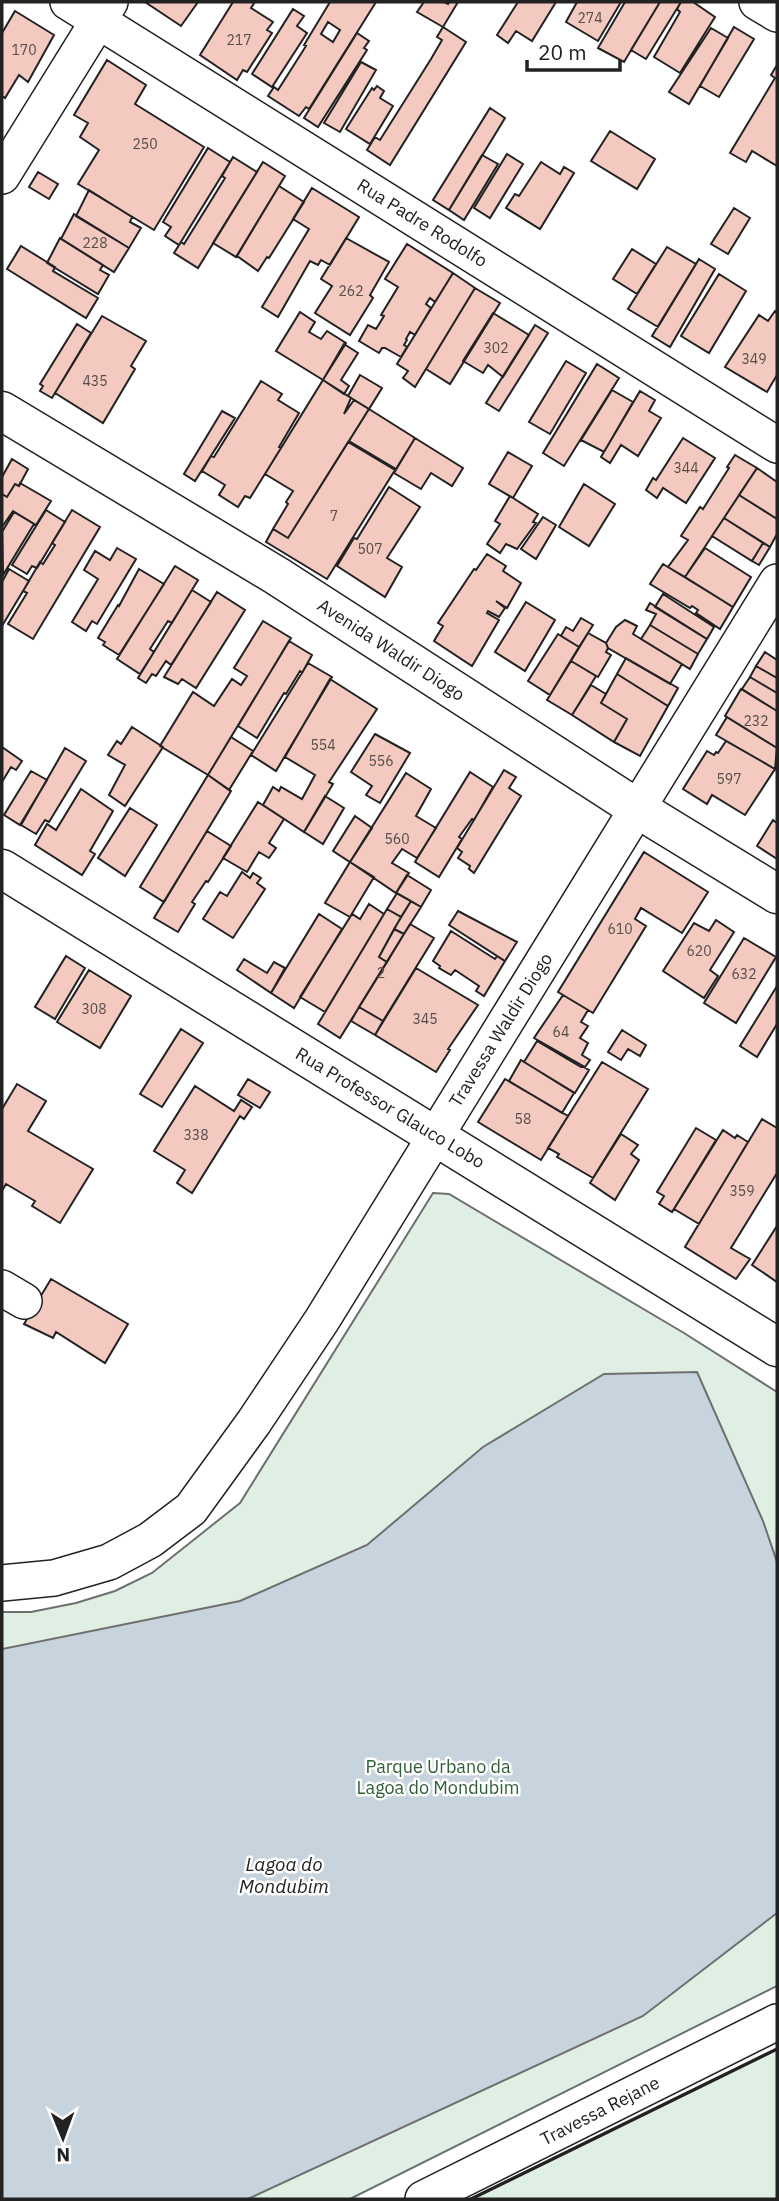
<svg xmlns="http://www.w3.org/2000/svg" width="779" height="2201" viewBox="0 0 779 2201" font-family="'IBM Plex Sans',sans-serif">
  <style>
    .green { fill: #e0efe3; stroke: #6f6f6f; stroke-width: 2 }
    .water { fill: #c7d3dd; stroke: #6f6f6f; stroke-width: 2 }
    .building { fill: #f3c9c0; stroke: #222; stroke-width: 2; fill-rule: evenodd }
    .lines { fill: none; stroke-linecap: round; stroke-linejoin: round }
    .minor-casing { stroke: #222; stroke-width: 38 }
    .major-casing { stroke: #222; stroke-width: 41 }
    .minor { stroke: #fff; stroke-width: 35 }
    .major { stroke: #fff; stroke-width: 38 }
    .wall { stroke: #222; stroke-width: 3.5 }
    .labels { text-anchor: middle; stroke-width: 5; stroke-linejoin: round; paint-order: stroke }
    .number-label { font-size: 14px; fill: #564c4a }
    .street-label { font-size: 18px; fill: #222; stroke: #fff }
    .park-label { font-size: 18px; fill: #2f5e38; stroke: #fff }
    .water-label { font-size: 19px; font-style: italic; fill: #222; stroke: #fff }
  </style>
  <rect width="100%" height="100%" fill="#fff"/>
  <path class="green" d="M433 1193 449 1194 684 1333 777 1392V1986L350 2199H2V1612H31L76 1603 115 1591 152 1573 240 1503Z
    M777 2049V2199H471Z"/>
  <path class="water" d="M697 1372 763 1521 777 1562V1913L643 2016 248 2199H2V1649L240 1601 367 1545 483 1447 604 1374Z"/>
  <path class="building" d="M145 2H198L181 26Z
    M233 2H255L251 8 273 22 267 30 272 33 247 72 243 70 237 80 200 55Z
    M330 2H376L309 109 306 107 299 116 268 96 274 87 278 90 306 46 304 45ZM328 22 340 30 333 42 321 34Z
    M424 2H444L448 4 449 2H458L443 27 417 12Z
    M518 2H556L532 41 516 31 508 43 497 35Z
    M577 2H621L598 41 566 22Z
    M625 2H660L624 62 598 48Z
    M660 2H681L646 59 631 50Z
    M681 2H693L715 17 680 73 654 57 680 12 677 9Z
    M293 9 304 16 297 26 307 33 272 87 252 74Z
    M15 11 54 35 28 82 19 75 5 98 2 96V33Z
    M443 27 466 42 390 165 367 150 375 137 380 140 431 59 442 40 437 37Z
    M734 27 754 39 719 97 700 86Z
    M711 28 728 38 689 104 669 92Z
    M357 33 369 41 364 48 367 50 318 127 304 118Z
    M107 60 146 85 135 104 204 147 154 230 78 184 99 150 80 137 88 123 74 115Z
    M361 62 376 70 340 132 324 123Z
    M777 65V166L752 151 746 162 730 153 775 78 771 75Z
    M377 86 384 91 380 98 393 106 370 144 346 129 372 88 374 90Z
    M490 108 505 118 449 210 433 200Z
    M610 131 655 159 637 189 591 161Z
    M208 148 230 162 179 245 165 236 171 227 163 222Z
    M507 154 523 164 490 218 474 208Z
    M482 155 498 164 464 220 449 210Z
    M233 157 257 172 198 268 174 253 181 242 184 244 225 178 222 176Z
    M263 162 285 176 236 257 213 243Z
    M541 162 560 174 564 167 574 173 540 229 506 208 515 194 519 196Z
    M38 172 58 184 49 199 29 187Z
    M279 186 304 202 269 258 267 257 258 271 237 256Z
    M312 188 359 217 330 265 321 260 318 265 310 261 278 317 262 307 309 229 293 219Z
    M89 190 132 217 130 222 141 228 129 248 76 216Z
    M734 208 750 218 728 254 711 244Z
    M74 214 129 248 114 272 61 239Z
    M60 238 103 265 100 270 109 275 98 294 47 263Z
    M346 238 389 262 370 295 373 298 350 335 315 313 332 286 321 279Z
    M407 244 453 273 435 302 430 298 426 304 431 308 415 335 410 332 406 339 407 340 404 345 407 347 401 357 385 348H382L379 353 359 341 368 325 376 329 384 316 381 315 398 287 385 279Z
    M21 246 55 267 53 271 98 298 86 318 7 269Z
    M667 247 696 264 658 327 628 309Z
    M632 249 656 264 637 294 613 279Z
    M699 259 715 269 670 347 652 336Z
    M453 273 475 288 415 387 403 378 408 371 397 364Z
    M719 274 746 291 709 353 681 336Z
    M475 288 500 303 450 384 426 369Z
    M775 311 777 313V375L767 392 725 367 759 315 768 321Z
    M300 312 315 322 309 332 321 339 327 331 346 343 323 380 276 351Z
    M493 313 529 335 503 377 488 365 483 373 463 361Z
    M102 316 146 341 131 366 135 369 103 423 55 393Z
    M77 324 91 333 52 398 40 391 43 386 40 384Z
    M535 325 548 333 499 411 486 403Z
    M344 344 358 353 341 380 349 386 344 394 323 380Z
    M566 361 586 373 550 434 529 422Z
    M597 364 619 378 564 466 543 453Z
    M360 375 382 388 369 409 348 396Z
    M323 380 351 398 344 414 354 400 369 409 288 538 273 529 288 504 286 502 293 491 265 474Z
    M261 381 282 394 278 400 299 413 279 447 281 448 250 498 245 496 238 507 219 495 225 485 202 471 211 456 214 457Z
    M612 390 633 402 604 452 581 440Z
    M640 391 655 400 649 411 661 418 638 456 621 445 610 463 601 457Z
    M369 409 415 438 396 469 349 441Z
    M222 411 235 418 195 481 184 474Z
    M415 438 463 468 452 486 431 473 421 489 394 473Z
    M683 438 715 458 686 503 663 488 657 498 646 490 653 478 656 480Z
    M348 442 395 470 327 579 266 542 273 529 288 538Z
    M508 452 532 466 513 498 489 484Z
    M735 455 757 468 685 577 668 567 688 540 681 536 700 507 703 509 729 468 727 467Z
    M12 459 28 469 19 486 15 484 7 497 2 494V477Z
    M757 468 777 482V519L739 495Z
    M20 483 51 501 36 525 13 511 2 527V494L7 497 15 484 19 486Z
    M584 484 615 504 589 546 559 527Z
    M389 487 420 507 387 558 402 567 385 597 337 566 354 538 357 539Z
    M739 495 777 519V534L770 547 724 518Z
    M510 496 538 514 533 522 536 523 517 549 506 544 500 553 487 544 500 524 495 521Z
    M46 510 65 522 37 568 32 566 27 574 12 565Z
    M72 510 100 527 33 639 8 624 27 593 23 591 40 562 43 564 55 545 52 543Z
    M14 512 34 524 3 575 2 532Z
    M543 517 556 525 536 559 521 549Z
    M724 518 763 543 752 561 712 536Z
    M763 543 770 547 759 565 752 561Z
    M117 548 136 559 97 624 92 621 86 631 72 622 98 579 84 570 95 551 110 560Z
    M705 548 751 577 733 607 685 577Z
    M487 554 506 566 503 571 521 583 507 608 496 601 505 608 499 617 488 611 487 613 499 620 472 666 434 641 443 626 438 623 474 569 476 570Z
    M663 564 733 607 720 629 696 613 698 610 692 606 690 608 650 584Z
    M175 566 198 580 172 623 168 621 150 649 154 652 140 674 117 659Z
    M9 569 29 581 2 626V582Z
    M139 569 164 584 119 655 103 645 105 642 98 638 118 605 119 606Z
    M192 590 211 602 171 665 166 661 156 676 152 674 146 683 138 678Z
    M217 592 245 610 196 688 182 679 178 684 164 677Z
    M663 594 714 627 707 639 655 607Z
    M526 602 555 620 525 671 495 652Z
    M650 603 707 639 698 654 650 625 656 614 646 610Z
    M581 618 593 625 579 647 561 636 566 627 573 631Z
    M625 620 637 626 633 634 682 664 670 684 608 648 606 643 616 627Z
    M263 621 291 638 208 775 160 746 193 692 214 706 232 679 241 685 247 676 234 668Z
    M650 625 698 654 690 669 641 639Z
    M588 633 606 643 608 648 606 652 611 655 598 677 571 661Z
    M558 634 579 647 550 695 528 681Z
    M289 641 312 655 302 673 300 671 286 694 284 693 257 738 238 726Z
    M765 652 777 660V678L756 666Z
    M626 658 678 688 668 706 617 674Z
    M571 661 596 676 572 715 547 700Z
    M308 663 332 677 276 771 251 755Z
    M756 666 777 678V693L750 677Z
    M617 674 668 706 640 756 614 742 627 719 601 703Z
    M750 677 777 693V711L742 689Z
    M330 679 377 709 329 782 333 784 304 832 263 805 273 787 279 791 281 787 302 799 315 775 285 757Z
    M591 685 606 694 601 703 627 719 614 742 572 715Z
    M741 689 777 711V748L725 716Z
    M727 717 777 748 775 769 716 735Z
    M132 727 163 747 125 806 109 795 125 765 108 755 117 741 121 744Z
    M375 734 410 753 380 803 366 795 372 786 351 772Z
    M231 737 253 751 229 790 208 775Z
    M726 741 775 769 745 815 712 795 707 804 683 789 707 751 714 755 716 752 718 753Z
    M2 747 22 761 16 770 11 767 2 782Z
    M65 748 86 761 49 822 45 820 36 834 21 825Z
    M504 770 516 777 509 788 521 796 474 873 469 869 470 866 458 858 462 852 457 848Z
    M31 771 47 780 20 825 4 815Z
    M470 772 493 787 474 820 472 819 459 837 462 839 439 877 415 862Z
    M406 773 431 789 416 816 436 828 417 858 402 849 392 863 409 873 396 893 350 862Z
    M208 775 231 791 164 902 140 887Z
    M81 789 113 811 90 851 95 854 82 875 35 845 47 824 56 830Z
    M325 796 344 808 323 844 304 832Z
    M258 802 284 819 269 843 276 848 269 858 259 852 247 872 223 858Z
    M130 808 157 825 125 876 98 858Z
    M355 816 372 828 350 862 333 851Z
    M773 820 777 823V859L757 846Z
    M207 831 231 846 208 882 206 881 192 902 195 904 178 932 154 918Z
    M644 852 708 892 682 933 641 908 635 919 646 926 593 1013 558 992Z
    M350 862 374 877 350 917 325 903Z
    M242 872 250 878 253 873 261 878 257 883 265 889 233 938 203 919 220 892 227 896Z
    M407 875 431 890 421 907 396 893Z
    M397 893 411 901 401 917 387 909Z
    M411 901 421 907 404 934 394 929Z
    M369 904 384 914 325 1012 300 997 352 914 360 919Z
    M387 909 401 917 379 957 387 962 340 1038 318 1024Z
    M458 911 517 942 505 961 449 925Z
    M319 914 342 929 294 1008 271 993Z
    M716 920 734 932 710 970 718 976 704 998 663 971 694 923 709 931Z
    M410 924 434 938 383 1021 359 1007Z
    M394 929 404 934 387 962 379 957Z
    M451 931 495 959 497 956 505 961 484 996 476 991 479 986 455 970 451 975 439 968 440 966 433 961Z
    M744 938 776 957 736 1023 704 1003Z
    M66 956 85 968 55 1019 35 1007Z
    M244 959 267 973 274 962 285 968 271 993 237 970Z
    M416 968 478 1005 448 1049 450 1050 436 1072 375 1035Z
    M89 970 131 996 100 1048 57 1022Z
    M777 986V1024L757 1057 740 1046Z
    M563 995 588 1010 581 1022 588 1026 580 1038 588 1043 582 1055 590 1060 585 1067 534 1038Z
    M359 1007 383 1021 375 1035 351 1021Z
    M181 1029 203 1043 162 1107 140 1094Z
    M622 1030 646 1045 640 1056 628 1049 621 1060 608 1052Z
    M537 1041 581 1067 582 1066 589 1070 575 1093 524 1062Z
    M521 1060 574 1093 562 1113 509 1081Z
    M602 1062 648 1089 593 1178 557 1157 559 1154 548 1148Z
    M248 1079 270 1092 260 1108 238 1095Z
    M505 1079 568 1116 541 1160 478 1122Z
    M17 1084 46 1101 28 1131 93 1169 60 1223 32 1206 35 1201 6 1184 2 1191V1109Z
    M195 1086 234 1111 241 1100 252 1107 244 1119 240 1116 192 1193 177 1183 185 1170 154 1151Z
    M762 1119 777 1128V1173L731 1248 750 1259 736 1279 685 1247Z
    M696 1128 716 1140 672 1212 659 1204 664 1196 657 1192Z
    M723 1130 735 1138 737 1135 748 1142 699 1224 674 1209Z
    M621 1134 638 1145 631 1154 639 1160 615 1200 590 1183Z
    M777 1226V1282L752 1265Z
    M51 1279 128 1324 105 1363 56 1332 53 1338 24 1324Z"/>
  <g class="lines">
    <defs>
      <path id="minor" d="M68 2 777 445
        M757 2 777 14
        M2 176 110 2
        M2 1288 24 1301
        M2 1583 54 1578 109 1562 150 1540 191 1509 254 1422 322 1320 777 582
        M423 2199 777 2022"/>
      <path id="major" d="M2 411 277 576 638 809 777 894
        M2 869 777 1347"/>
    </defs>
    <use href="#minor" class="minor-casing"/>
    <use href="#major" class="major-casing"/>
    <use href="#minor" class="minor"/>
    <use href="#major" class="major"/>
    <path class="wall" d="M471 2199 777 2049"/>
  </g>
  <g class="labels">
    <g class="number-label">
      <text x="590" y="23">274</text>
      <text x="239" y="45">217</text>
      <text x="24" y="55">170</text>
      <text x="145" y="149">250</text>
      <text x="95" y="248">228</text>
      <text x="351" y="296">262</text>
      <text x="496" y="353">302</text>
      <text x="754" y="364">349</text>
      <text x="95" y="386">435</text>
      <text x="686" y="473">344</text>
      <text x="334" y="521">7</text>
      <text x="370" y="554">507</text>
      <text x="756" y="726">232</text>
      <text x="323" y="750">554</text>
      <text x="381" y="766">556</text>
      <text x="729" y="784">597</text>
      <text x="397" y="844">560</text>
      <text x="620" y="934">610</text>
      <text x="699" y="956">620</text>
      <text x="381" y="978">2</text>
      <text x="744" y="979">632</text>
      <text x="94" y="1014">308</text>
      <text x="425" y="1024">345</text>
      <text x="561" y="1037">64</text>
      <text x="523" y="1124">58</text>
      <text x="196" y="1140">338</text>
      <text x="742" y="1196">359</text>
    </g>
    <g class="street-label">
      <text transform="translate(422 223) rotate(32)" y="6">Rua Padre Rodolfo</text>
      <text transform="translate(391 650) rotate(33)" y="6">Avenida Waldir Diogo</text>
      <text transform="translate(501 1030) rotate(-58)" y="6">Travessa Waldir Diogo</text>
      <text transform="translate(390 1108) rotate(31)" y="6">Rua Professor Glauco Lobo</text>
      <text transform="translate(600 2111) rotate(-27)" y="6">Travessa Rejane</text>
    </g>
    <g class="park-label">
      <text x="438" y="1773">Parque Urbano da<tspan x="438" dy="21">Lagoa do Mondubim</tspan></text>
    </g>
    <g class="water-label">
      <text x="284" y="1871">Lagoa do<tspan x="284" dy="22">Mondubim</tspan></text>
    </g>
  </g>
  <rect width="779" height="2201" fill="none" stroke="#222222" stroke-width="7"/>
  <g transform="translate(63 2138) rotate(179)" stroke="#ffffff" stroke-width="5" paint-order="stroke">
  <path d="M0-5L12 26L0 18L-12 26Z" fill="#222222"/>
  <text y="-10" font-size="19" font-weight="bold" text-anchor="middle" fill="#222222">N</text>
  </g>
  <path d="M527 60v10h93v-10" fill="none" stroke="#222222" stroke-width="3.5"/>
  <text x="538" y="60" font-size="21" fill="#222222" stroke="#ffffff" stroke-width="5" paint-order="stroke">20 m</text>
</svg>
